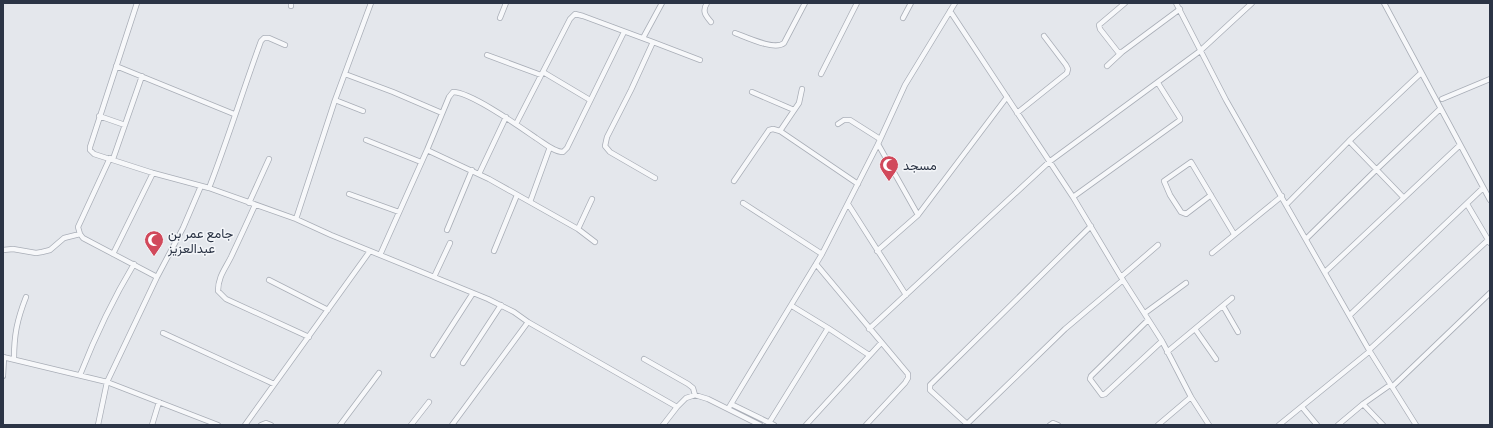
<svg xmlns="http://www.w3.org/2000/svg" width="1493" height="428" viewBox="0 0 1493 428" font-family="'Archivo Narrow',Vazirmatn,sans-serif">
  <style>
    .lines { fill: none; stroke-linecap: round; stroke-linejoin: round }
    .street-casing { stroke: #a9aeb7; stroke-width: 6 }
    .street { stroke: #f7f8fa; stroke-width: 4.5 }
    .labels { text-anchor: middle; stroke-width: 3; stroke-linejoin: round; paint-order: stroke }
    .poi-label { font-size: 13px; fill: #2b3445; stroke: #f4f6f9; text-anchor: start }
  </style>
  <rect width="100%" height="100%" fill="#e4e7ec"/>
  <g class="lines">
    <defs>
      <path id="street" d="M137 3 90 147V150L94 154 153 173 209 188 296 219 331 235 488 299 514 312 528 322 677 407
        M707 3C702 11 705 15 711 22
        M1125 3 1099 25 1100 29 1118 52H1122L1180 9
        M1176 3 1226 100 1369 350 1416 425
        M1384 3 1490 200
        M291 6V3
        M950 11 1073 197 1121 277 1162 341 1191 397 1209 425
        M500 18 506 3
        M903 18 911 3
        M735 33C746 37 775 51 784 43L805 3
        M643 38 662 3
        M653 42 700 60
        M487 55 541 75
        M116 66 234 114
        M1107 66 1122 52
        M543 72 590 100
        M345 74 393 92 442 113
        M821 74 857 3
        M752 92 794 110
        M1442 99 1490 79
        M335 100 363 111
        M1017 113 1067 73 1068 69 1066 65 1044 36
        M99 116 125 125
        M516 124 570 19 575 14 583 16 653 42 631 90 607 137 605 146 610 152 655 178
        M838 124 844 120H850L880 139
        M780 131 799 103 802 89
        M366 140 421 162
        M1349 141 1403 197
        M878 144 918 215
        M427 150 489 179 578 229 595 242
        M110 158 78 227 80 234 83 238 157 277
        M113 159 142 76
        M479 174 506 117
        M734 181 769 130 773 129 780 131 858 184
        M209 188C228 139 243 90 261 41L264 38H269L285 45
        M349 194 399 212
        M1211 195 1186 214 1181 212 1170 195 1164 181 1191 162 1234 234
        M1073 197 1180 120V118L1158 83
        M530 202 550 147
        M249 203 269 159
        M743 203 822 254
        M848 204 906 295
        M1467 204 1490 243
        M255 205C247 223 239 240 231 257 225 269 218 277 218 291L226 299 309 337
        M1286 205 1349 141 1421 73
        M296 219 335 100 371 3
        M1091 226 930 385V390L967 424 1065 329 1123 280
        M578 229 592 199
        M447 230 472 170
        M1306 239 1376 170 1440 109
        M3 250 13 249 36 253 42 252 50 250 64 238 80 234
        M494 251 517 195
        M877 251 918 215 1007 97
        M1212 253 1282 196
        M113 254 153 173
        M380 255 427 150 449 97 453 92C471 92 520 127 536 138 544 143 554 152 563 152L567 148 624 32
        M816 264 908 374V378L905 383 866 425
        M1325 272 1460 145
        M434 277 450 243
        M1121 277 1158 245
        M269 280 328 310
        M792 306 828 328 869 355
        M1223 306 1238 332
        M1145 313 1186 283
        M1350 315 1483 188
        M1148 320 1091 376 1090 379 1102 395 1105 394 1162 341
        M869 329 1049 162 1200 51 1252 3
        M1195 329 1216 359
        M163 333 274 384
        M1369 350 1488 240
        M1167 352 1232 298
        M433 355 473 293
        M3 357 107 382 218 425
        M14 359C14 335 17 320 26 297
        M644 359 688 384 693 388 695 395
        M463 363 501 305
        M80 375C95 337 113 299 134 264
        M3 376 4 357
        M1392 387 1490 293
        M731 404 774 425
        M1363 404 1383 425
        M1302 407 1317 425
        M728 409 822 254 878 144 905 85 955 3
        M769 423 828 328
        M98 425 107 382 157 277 183 228 201 186
        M152 425 159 402
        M245 425 370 251
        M261 425 266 423 271 425
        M340 425 379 373
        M411 425 429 402
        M452 425 528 322
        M663 425 677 407 686 398 695 395 708 399 760 425
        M806 425 881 343
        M1050 425 1053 423 1058 425
        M1158 425 1191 397
        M1279 425 1370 351
        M1338 425 1363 404 1390 385"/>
    </defs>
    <use href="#street" class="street-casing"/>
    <use href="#street" class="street"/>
  </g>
  <defs>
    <symbol id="mosque-pin" viewBox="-11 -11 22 30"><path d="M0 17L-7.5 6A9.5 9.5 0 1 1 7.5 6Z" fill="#d1495b" stroke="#f4f6f9"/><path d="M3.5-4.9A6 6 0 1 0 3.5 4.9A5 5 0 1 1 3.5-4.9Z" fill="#fff"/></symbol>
  </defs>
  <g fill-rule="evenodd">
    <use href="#mosque-pin" x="878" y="154" width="22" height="30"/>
    <use href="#mosque-pin" x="143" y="229" width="22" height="30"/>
  </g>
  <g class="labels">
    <g class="poi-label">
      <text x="903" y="170">مسجد</text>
      <text x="168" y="238">جامع عمر بن<tspan x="168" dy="15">عبدالعزيز</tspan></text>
    </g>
  </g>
  <rect width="1493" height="428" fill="none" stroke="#2b3445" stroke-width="8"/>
</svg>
